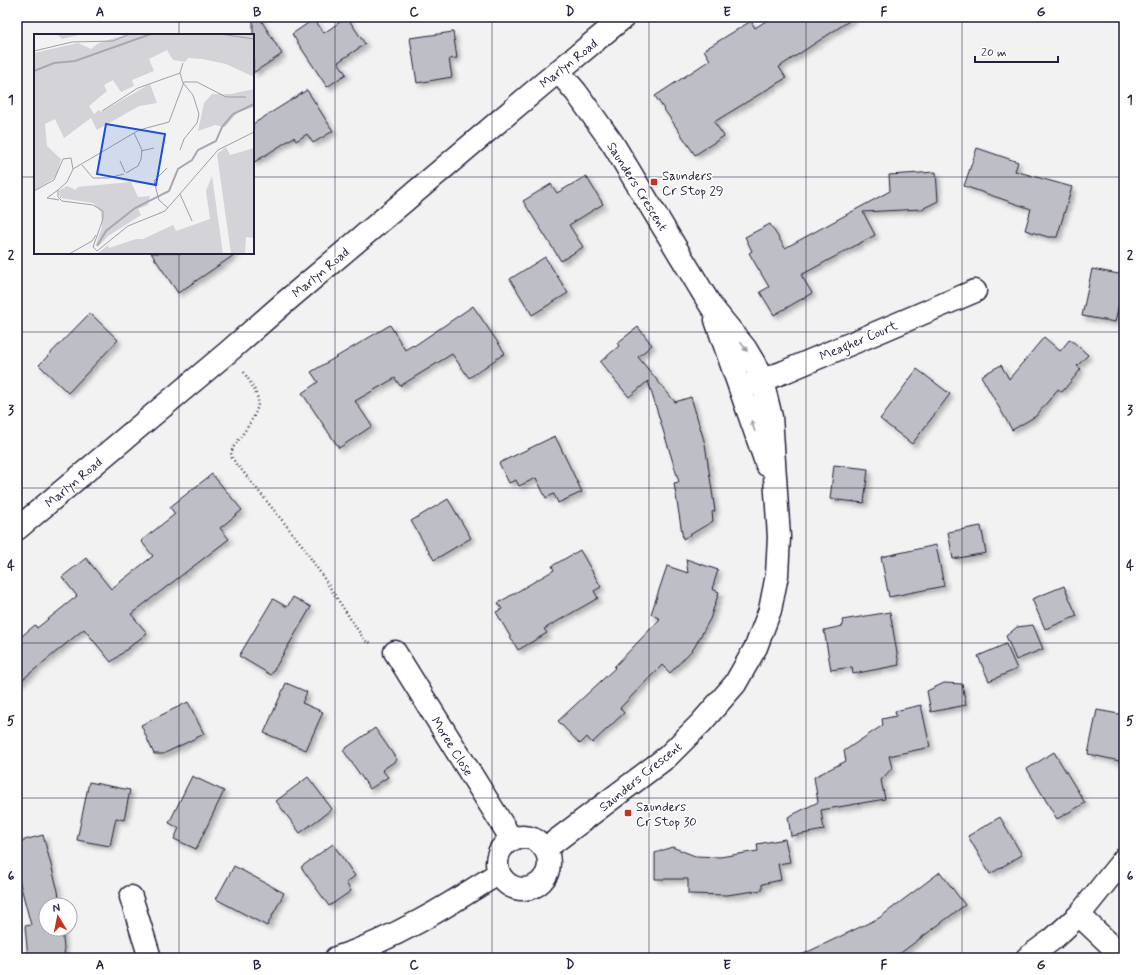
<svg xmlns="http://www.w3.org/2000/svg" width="1141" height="975" viewBox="0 0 1141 975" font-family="Mynerve,sans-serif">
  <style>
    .building { fill: #bebec6; stroke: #22223b; filter: url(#shadow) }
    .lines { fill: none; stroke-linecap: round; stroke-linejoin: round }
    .street-casing { stroke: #22223b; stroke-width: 25 }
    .path { stroke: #22223b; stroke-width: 2.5; stroke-dasharray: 1 3; stroke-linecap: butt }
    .street { stroke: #fff; stroke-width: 22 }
    .oneway { fill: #9c9ca7 }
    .grid { fill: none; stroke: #22223b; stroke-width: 1; stroke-opacity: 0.55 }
    .poi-dot { fill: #c8321e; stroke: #fff; stroke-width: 1.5 }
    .labels { text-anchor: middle; stroke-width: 3; stroke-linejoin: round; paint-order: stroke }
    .street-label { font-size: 13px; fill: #22223b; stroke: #fff }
    .poi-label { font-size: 13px; fill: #22223b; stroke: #fff; text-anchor: start }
    .inset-river { fill: none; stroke: #a8a8b2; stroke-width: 2 }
    .inset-road { fill: none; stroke: #9f9fa9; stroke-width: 1 }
    .view { fill: #1d4ed8; fill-opacity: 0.15; stroke: #1d4ed8; stroke-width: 2 }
    .inset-edge { fill: none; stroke: #22223b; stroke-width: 2 }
    .neatline { fill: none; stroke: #22223b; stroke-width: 1.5 }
    .grid-label { font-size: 13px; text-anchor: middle; font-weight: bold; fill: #22223b }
  </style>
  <defs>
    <filter id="shadow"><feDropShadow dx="3.5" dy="3.5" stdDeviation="2" flood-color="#0004"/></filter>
  </defs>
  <rect width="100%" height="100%" fill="#f2f2f3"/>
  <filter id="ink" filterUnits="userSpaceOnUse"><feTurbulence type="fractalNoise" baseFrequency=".025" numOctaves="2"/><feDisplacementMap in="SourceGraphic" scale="8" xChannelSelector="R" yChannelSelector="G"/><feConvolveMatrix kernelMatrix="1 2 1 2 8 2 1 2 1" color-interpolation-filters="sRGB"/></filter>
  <g filter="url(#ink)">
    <path class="building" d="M253 17H259L282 54 253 73Z
      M347 17 365 44 338 62 346 74 327 87 292 34 314 19 324 33Z
      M772 17H855L779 67 786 78 714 122 724 136 695 155 655 96 710 60 704 50 751 21 755 28Z
      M453 32 457 58 449 59 452 77 417 83 410 38Z
      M307 90 333 131 313 143 307 134 296 141 294 137 253 163V124Z
      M977 148 1018 162 1015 171 1072 187 1057 237H1048L1025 230 1031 209 964 186Z
      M936 172 938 201 922 209 863 212 875 235 801 275 812 293 774 315 760 292 769 287 749 253 752 251 745 237 770 224 785 248 890 191 889 175Z
      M586 176 603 204 569 225 583 247 561 261 523 201 551 184 557 193Z
      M151 253H237L178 293Z
      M545 257 568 293 532 315 510 279Z
      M1092 269 1124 275V281L1115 322 1082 316Z
      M473 306 505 353 469 378 452 354 400 386 395 378 355 401 372 426 339 448 302 393 318 382 311 372 390 325 405 350 413 345 414 346Z
      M90 313 118 340 68 393 39 365Z
      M638 327 652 345 638 357 675 402 691 397 705 444 715 511 712 512 713 521 683 539 674 483 679 482 648 381 629 397 600 362 619 346 617 343Z
      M1044 337 1060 351 1070 339 1088 355 1077 366 1081 369 1062 392 1058 389 1036 416 1012 430 981 376 1001 365 1009 379Z
      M917 369 950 394 912 444 880 419Z
      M555 436 582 492 558 503 554 494 546 498 536 478 519 486 516 480 509 483 499 463Z
      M834 465 868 469 864 503 830 499Z
      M212 474 242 510 220 528 229 539 131 614 147 633 111 662 84 629 17 684V640L35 625 37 628 77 596 62 577 86 558 111 589 153 556 141 541 175 514 170 507Z
      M448 499 471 538 434 560 411 521Z
      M981 526 986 553 953 559 948 532Z
      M936 545 944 586 889 597 881 557Z
      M580 550 601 587 594 591 598 598 544 629 547 633 518 650 496 612 502 609 498 603 554 570 552 566Z
      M686 559 718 570 712 589 719 592 710 619 694 648 670 673 662 665 620 708 624 713 592 743 587 737 580 744 558 721 615 668 614 667 660 619 651 614 667 566 688 573Z
      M1064 586 1077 616 1045 629 1032 599Z
      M293 597 311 607 271 675 239 656 273 599 287 607Z
      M890 612 899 665 853 674 852 667 831 670 824 630 843 626 842 620Z
      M1033 625 1043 649 1016 660 1006 636 1017 627Z
      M1006 644 1017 669 989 681 978 656Z
      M286 683 307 692 302 703 323 712 306 750 264 733Z
      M944 683 962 684 966 705 931 712 927 691Z
      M188 702 204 734 163 754H154L141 725Z
      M921 705 930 747 889 756 892 768 881 780 885 799 821 810 824 830 791 836 788 817 818 802 814 777 846 761 844 751 883 725 882 719 896 716 895 711Z
      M1097 710 1124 715V762L1088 754Z
      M375 728 397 760 382 770 388 777 370 789 343 750Z
      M1054 752 1085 803 1057 819 1027 769Z
      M192 776 224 791 196 849 174 839 179 828 169 823Z
      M308 777 332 809 300 833 276 801Z
      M89 782 130 790 124 820 116 818 110 846 77 840Z
      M1000 817 1022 855 990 874 968 836Z
      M43 835 58 891 60 905H46V929H62L65 958H28L25 926 31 925 17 872V842Z
      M785 839 790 862 778 864 781 880 762 884V890L727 895 688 894V879H655V853L672 847 695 856 720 857 758 851 757 844Z
      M333 844 355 876 346 883 351 891 329 906 301 867Z
      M234 866 284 893 267 926 216 899Z
      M940 872 965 905 894 958H795L879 918Z"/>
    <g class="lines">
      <defs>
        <path id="street" d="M716 320 767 465
          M741 388 784 372 975 291
          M17 529 228 352 284 303 544 83 624 17
          M395 652 512 840
          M497 863a26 26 0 1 1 52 0a26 26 0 1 1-52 0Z
          M545 849 667 757 701 723 735 684 756 647 770 610 777 575 779 537 771 417 762 380 754 363 745 348 711 306 613 144 576 92 558 71
          M131 897 150 958
          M336 958C395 939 447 906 499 873
          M1027 958 1053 939 1079 915
          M1121 958 1116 950 1079 915 1124 859"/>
      </defs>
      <use href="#street" class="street-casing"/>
      <path class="path" d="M244 372C249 381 256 390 258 400 260 413 240 437 233 448L231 453 232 458 302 545 365 641 372 643"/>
      <use href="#street" class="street"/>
    </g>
    <defs><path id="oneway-solid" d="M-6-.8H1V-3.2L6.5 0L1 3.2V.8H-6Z"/></defs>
    <g class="oneway">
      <use href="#oneway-solid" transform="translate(744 347) rotate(55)"/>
      <use href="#oneway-solid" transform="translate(753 426) rotate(-109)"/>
    </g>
  </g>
  <path class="grid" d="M179 17V35M335 17V958M492 17V958M649 17V958M806 17V958M962 17V958M17 177H35M253 177H1124M179 253V958M17 332H1124M17 488H1124M17 643H1124M17 798H1124"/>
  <g class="poi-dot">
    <rect x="650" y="178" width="8" height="8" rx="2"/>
    <rect x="624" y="809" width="8" height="8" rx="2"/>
  </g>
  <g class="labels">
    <g class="street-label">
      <text transform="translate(568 63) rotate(-39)" y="5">Marlyn Road</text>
      <text transform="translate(638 186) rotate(58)" y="5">Saunders Crescent</text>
      <text transform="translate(320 272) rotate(-40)" y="5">Marlyn Road</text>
      <text transform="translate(858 340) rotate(-23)" y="5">Meagher Court</text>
      <text transform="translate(73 482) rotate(-40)" y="5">Marlyn Road</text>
      <text transform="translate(453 746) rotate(58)" y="5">Moree Close</text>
      <text transform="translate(640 776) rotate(-39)" y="5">Saunders Crescent</text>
    </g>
    <g class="poi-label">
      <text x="662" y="180">Saunders<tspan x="662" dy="15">Cr Stop 29</tspan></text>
      <text x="636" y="811">Saunders<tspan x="636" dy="15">Cr Stop 30</tspan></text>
    </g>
  </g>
  <g transform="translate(34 34)">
    <rect width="220" height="220" fill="#f2f2f3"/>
    <path d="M23 0H49L28 5ZM93 0H220V43L192 30 168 25 154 24 151 28 139 26 133 16 115 25 120 37 98 46 100 52 87 58 79 46 70 51 73 57 55 72 60 80 65 76 67 78 116 50 123 69 105 72 63 96 57 84 30 104 21 85 11 90 13 112 27 125 22 143 0 157V19L44 9 57 15 65 9ZM220 55V73L203 79 191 93 181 91 164 97 170 69 178 60H197ZM192 113 196 121 220 114V204L212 203 211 220H197L183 120ZM178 142 189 220H63L74 211 75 214 102 205H109L139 191 142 197 176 185 172 157ZM97 148 104 163 116 162 114 171 104 175 107 181 74 202 66 211 62 210 68 193 67 178 59 169 26 164 25 157 33 152 42 156 43 153Z" fill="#d3d3d8"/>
    <path class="inset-river" d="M201 0H215M0 37 20 29 41 27 117 0M63 212 72 197 101 174 135 157 144 135 158 126 164 116 182 107 188 93 199 80 220 70"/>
    <path class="inset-road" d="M186 0 220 5M0 17 38 8 79 7 96 0M146 39 149 49 159 61 165 80 163 89 150 105 146 116M68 77 104 54 146 39 149 29M107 117 120 114M86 127 91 138M48 131 59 144H74L90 140M133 134 120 147 125 166 134 174M39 135 105 96 135 88 150 48H163L192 63H212M92 139 104 132 107 125 108 116 100 99M24 156 13 164 25 166M0 157 20 146 29 125 37 124 39 135 33 148 24 156V163L28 167 59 171 69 177V185L59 213 63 217 94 192 131 177 184 116 220 98M146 160 158 187M35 220 58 207 62 201"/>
    <path class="view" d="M72 90 131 100 122 151 63 140Z"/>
    <rect width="220" height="220" class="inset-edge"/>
  </g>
  <rect width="1141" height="975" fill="none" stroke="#fff" stroke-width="44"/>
  <g transform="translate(58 917) rotate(350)"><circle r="19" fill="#ffffff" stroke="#a7a7b1"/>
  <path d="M0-3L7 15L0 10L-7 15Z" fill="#c8321e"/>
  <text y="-6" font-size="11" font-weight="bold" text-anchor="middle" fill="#22223b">N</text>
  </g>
  <path d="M975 56v6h83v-6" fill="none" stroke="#22223b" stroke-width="2"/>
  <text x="981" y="56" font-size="12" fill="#22223b" stroke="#ffffff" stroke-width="3" paint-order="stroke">20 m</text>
  <rect x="22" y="22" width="1097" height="931" class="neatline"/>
  <g class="grid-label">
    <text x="100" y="16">A</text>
    <text x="257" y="16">B</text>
    <text x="414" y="16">C</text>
    <text x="570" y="16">D</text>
    <text x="727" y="16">E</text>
    <text x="884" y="16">F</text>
    <text x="1041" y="16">G</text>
    <text x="11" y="104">1</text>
    <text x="1130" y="104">1</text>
    <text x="11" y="259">2</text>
    <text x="1130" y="259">2</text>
    <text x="11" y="414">3</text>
    <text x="1130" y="414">3</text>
    <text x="11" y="570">4</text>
    <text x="1130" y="570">4</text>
    <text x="11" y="725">5</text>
    <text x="1130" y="725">5</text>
    <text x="11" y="880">6</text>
    <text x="1130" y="880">6</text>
    <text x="100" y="969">A</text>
    <text x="257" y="969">B</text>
    <text x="414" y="969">C</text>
    <text x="570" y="969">D</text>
    <text x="727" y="969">E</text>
    <text x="884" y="969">F</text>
    <text x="1041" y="969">G</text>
  </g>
</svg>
